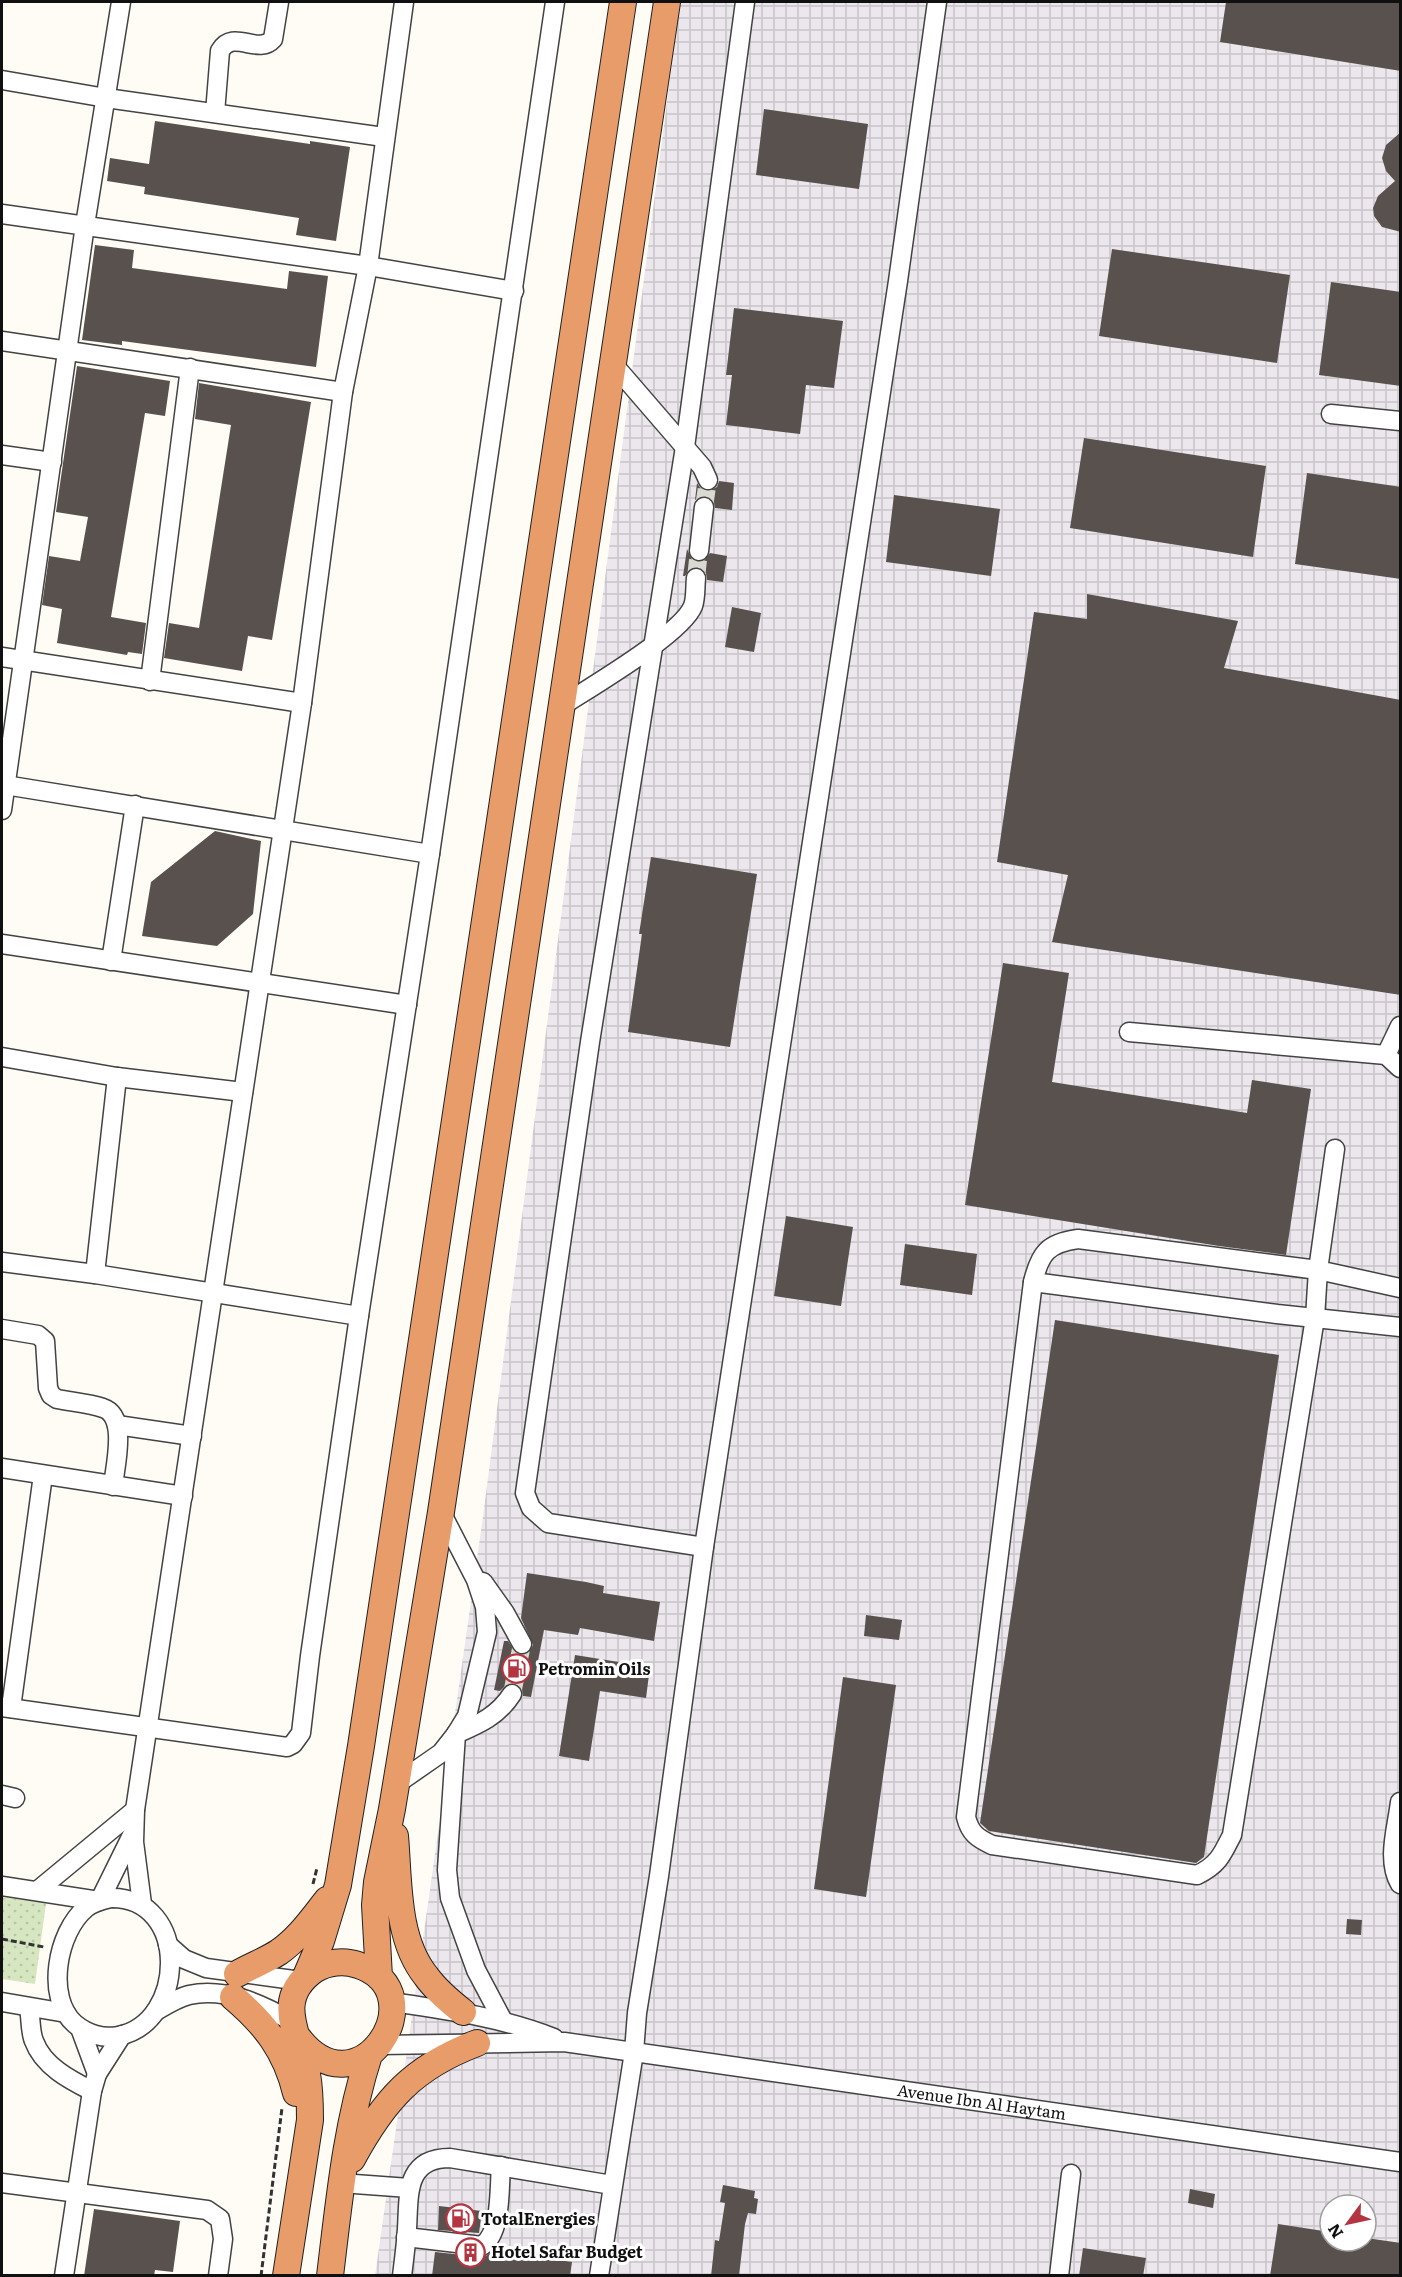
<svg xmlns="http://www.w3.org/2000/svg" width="1402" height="2277" viewBox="0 0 1402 2277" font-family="Literata,serif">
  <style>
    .industrial { fill: url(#industrial-grid); fill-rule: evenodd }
    .grass { fill: url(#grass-dots) }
    .building { fill: #58514d }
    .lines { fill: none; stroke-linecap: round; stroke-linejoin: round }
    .minor-tunnel { stroke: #dad9d2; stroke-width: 18; stroke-dasharray: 18 9; stroke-linecap: butt }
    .minor-casing { stroke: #434343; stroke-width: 21 }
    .highway-casing { stroke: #212121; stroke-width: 28 }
    .path { stroke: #323232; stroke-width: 3; stroke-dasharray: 6 3; stroke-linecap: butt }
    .minor { stroke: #fff; stroke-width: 18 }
    .highway { stroke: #e79c69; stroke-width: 26 }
    .labels { text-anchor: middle; stroke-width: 6; stroke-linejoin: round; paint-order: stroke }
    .poi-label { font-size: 16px; font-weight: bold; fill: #101010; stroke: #fff; text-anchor: start }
    .street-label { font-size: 16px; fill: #101010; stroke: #fff }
  </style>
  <defs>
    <pattern id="industrial-grid" width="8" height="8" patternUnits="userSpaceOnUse" patternTransform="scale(1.5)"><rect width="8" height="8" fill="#ece6ed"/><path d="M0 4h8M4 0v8" fill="none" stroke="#c9c4ca"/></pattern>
    <pattern id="grass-dots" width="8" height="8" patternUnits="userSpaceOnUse" patternTransform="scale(1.5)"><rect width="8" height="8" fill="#d6e6c0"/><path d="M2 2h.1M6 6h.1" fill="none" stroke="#b7c4a4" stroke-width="1.8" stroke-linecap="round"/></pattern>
  </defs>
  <rect width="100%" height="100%" fill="#fefcf4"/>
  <path class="industrial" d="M680 2H1400V2275L375 2276 482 1524ZM1330 2205H1366V2241H1330Z"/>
  <path class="grass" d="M2 1897 46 1903 35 1984 2 1979Z"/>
  <path class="building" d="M1226 2H1401V71L1220 42Z
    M764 109 868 124 859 189 756 175Z
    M155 121 310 144V141L350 147 336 241 296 235 299 218 144 194 145 187 107 181 110 158 149 164Z
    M1401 132V232L1382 227 1374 216 1373 208 1378 196 1395 181 1386 171 1382 158 1386 145Z
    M95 245 134 250 132 268 243 283 287 289 289 271 328 276 316 367 122 341V345L82 340Z
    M1112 249 1290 275 1277 363 1099 336Z
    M1331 282 1401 292V386L1319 375Z
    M734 308 843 321 834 388 806 385 800 434 726 425 732 375H726Z
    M77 366 170 381 165 416 145 413 111 617 146 623 142 654 128 652 127 655 57 643 62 609 42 605 49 556 80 561 88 517 56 512Z
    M199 383 311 402 272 640 248 636 242 671 164 658 169 623 199 628 231 425 195 419Z
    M1084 438 1266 466 1253 557 1070 528Z
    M1307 473 1401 487V579L1295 564Z
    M719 481 734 483 732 510 715 508 714 502 706 496 700 497 695 500 697 483 701 489 708 491 717 487Z
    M894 495 1000 509 991 576 886 562Z
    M687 549 692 560 697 562 704 561 710 553 727 556 723 582 707 580 706 573 698 567 691 568 685 576H683Z
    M1087 594 1238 621 1224 668 1401 700V995L1052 942 1068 875 997 862 1034 612 1087 619Z
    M732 607 761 613 754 652 725 647Z
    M215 831 261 841 253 914 217 946 142 936 151 882Z
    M651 857 757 874 730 1047 628 1032 642 934H639Z
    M1003 963 1069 973 1052 1082 1247 1113 1252 1080 1311 1089 1286 1255 1219 1246 965 1205Z
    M786 1216 853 1227 841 1306 774 1296Z
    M905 1244 977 1254 972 1295 900 1285Z
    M1055 1320 1279 1355 1204 1857 1196 1863 989 1831 980 1823Z
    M527 1573 586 1582 604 1586 603 1593 660 1602 654 1641 580 1628 578 1635 544 1630 531 1697 523 1696 522 1689 514 1683 507 1684 500 1691 494 1690 504 1641H508L516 1653 521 1655 528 1654 533 1645 521 1618Z
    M866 1615 902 1620 899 1640 864 1636Z
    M575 1655 650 1667 646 1698 600 1691 589 1761 559 1756Z
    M843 1677 896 1685 866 1897 814 1889Z
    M1347 1919 1362 1920 1361 1935 1346 1934Z
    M723 2185 755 2191 754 2198 758 2199 756 2214 748 2213 745 2224 739 2276H711L715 2240 719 2241 725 2203 720 2202Z
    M1190 2189 1215 2194 1213 2208 1188 2203Z
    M439 2206 482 2211 479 2233 438 2230Z
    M94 2209 180 2221 173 2272 155 2270 154 2276H84Z
    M1278 2224 1330 2232V2241H1366V2238L1401 2243V2276H1270Z
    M1083 2248 1146 2258 1143 2276H1079Z
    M493 2251 572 2262 570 2276H432L435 2252 481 2257 486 2256Z"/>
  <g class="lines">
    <path class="minor-tunnel" d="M704 507 708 480
      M696 578 699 551
      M512 1694 522 1644"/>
    <defs>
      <g id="minor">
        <path d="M2 80 106 98 384 137"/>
        <path d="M215 113 220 51C233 28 258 56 273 39L279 2"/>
        <path d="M2 214 368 266 514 291"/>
        <path d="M2 341 343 392"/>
        <path d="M614 365 702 467 708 480"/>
        <path d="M1331 414 1400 421"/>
        <path d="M2 455 52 462"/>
        <path d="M699 551 704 507"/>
        <path d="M2 657 302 703"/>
        <path d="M150 681 190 368"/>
        <path d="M560 707C589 688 682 634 693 606 696 598 695 587 696 578"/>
        <path d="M5 785 430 854"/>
        <path d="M2 810 85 225 121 2"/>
        <path d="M2 944 407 1005"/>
        <path d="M111 961 135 805"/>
        <path d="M1129 1032 1386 1055 1400 1068"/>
        <path d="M1386 1055 1400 1026"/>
        <path d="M2 1057 117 1077 243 1092"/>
        <path d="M1335 1149 1318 1270 1315 1318 1232 1835C1222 1855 1218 1865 1197 1875L992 1845C977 1838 970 1833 966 1817L1033 1282C1040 1253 1048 1243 1078 1239L1318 1270 1400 1288"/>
        <path d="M2 1262 95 1274 359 1316"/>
        <path d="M95 1274 117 1077"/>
        <path d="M1033 1282 1277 1314 1400 1327"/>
        <path d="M2 1329 38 1335 45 1341 48 1388 51 1395 57 1399C72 1402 89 1403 103 1408 128 1416 115 1466 113 1486"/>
        <path d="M117 1425 192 1436"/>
        <path d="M2 1468 183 1496"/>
        <path d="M704 1547 548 1523 531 1508 525 1493 590 1042 685 447 745 2"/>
        <path d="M483 1582 505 1613 522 1644"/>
        <path d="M2 1707 287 1747 293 1744 301 1733 310 1656 359 1316 430 854 555 2"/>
        <path d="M11 1708 43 1475"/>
        <path d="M395 1785 441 1753 456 1734 467 1716 487 1632 485 1607 476 1580 441 1512"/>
        <path d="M2 1795 15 1798"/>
        <path d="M1400 1802C1397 1828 1386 1860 1400 1884"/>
        <path d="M2 1886 99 1901"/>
        <path d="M37 1891 135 1810"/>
        <path d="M111 1898C190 1897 187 2023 118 2036 103 2039 87 2034 75 2024 45 1998 57 1932 86 1908 93 1902 102 1900 111 1898Z"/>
        <path d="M100 1900 133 1833"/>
        <path d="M142 1904 134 1842 135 1810 302 703 343 392 368 266 404 2"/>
        <path d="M168 1945 184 1959 206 1968 301 1981"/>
        <path d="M2 2002 66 2013"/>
        <path d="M391 2002C447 2010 501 2017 554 2038"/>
        <path d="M29 2008C31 2018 30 2032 34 2041 43 2066 70 2080 92 2091"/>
        <path d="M156 2011C166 2005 177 1998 189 1995 225 1987 261 2004 291 2021"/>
        <path d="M503 2021 476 1970 450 1898 447 1870 456 1734C479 1724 498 1716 512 1694"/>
        <path d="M80 2028 97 2074"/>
        <path id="s1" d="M380 2045 564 2042 1400 2162"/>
        <path d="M2 2183 207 2210 220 2219 223 2239 218 2276"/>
        <path d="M341 2183 409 2188"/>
        <path d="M406 2237 482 2246C502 2232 499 2189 501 2166"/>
        <path d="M64 2276 92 2091 97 2074 122 2035"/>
        <path d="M402 2276C404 2260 406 2245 407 2229 409 2194 405 2158 450 2158L612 2185"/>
        <path d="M599 2276 634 2052 637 2013 659 1876 704 1547 898 281 937 2"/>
        <path d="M1059 2276 1071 2174"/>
      </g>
      <path id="highway" d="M395 1836C399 1881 396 1939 426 1976 436 1990 449 2001 463 2012
        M237 1974C251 1966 267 1960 279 1952 299 1938 312 1919 327 1900
        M306 1976 321 1941 338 1885 361 1746 623 2
        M379 1977 375 1905 377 1882 392 1809 441 1512 667 2
        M233 1997C265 2024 286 2051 296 2093
        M352 2159C384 2100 413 2067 477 2043
        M286 2276 310 2120C310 2105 310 2090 307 2074 300 2036 272 2000 314 1970 327 1962 344 1960 358 1965 440 1992 357 2120 296 2035
        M330 2276C339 2202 346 2126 369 2055"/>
    </defs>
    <use href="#minor" class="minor-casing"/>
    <use href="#highway" class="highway-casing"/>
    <path class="path" d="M313 1884 317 1868
      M2 1939 44 1947
      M261 2276 282 2108"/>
    <use href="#minor" class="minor"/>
    <use href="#highway" class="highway"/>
  </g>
  <defs>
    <symbol id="fuel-ring" viewBox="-11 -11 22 22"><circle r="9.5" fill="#fff" stroke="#b43440" stroke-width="1.5"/><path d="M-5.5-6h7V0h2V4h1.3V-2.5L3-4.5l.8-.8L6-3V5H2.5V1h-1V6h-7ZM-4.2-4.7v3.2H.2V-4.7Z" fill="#b43440"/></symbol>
    <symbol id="building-ring" viewBox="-11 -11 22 22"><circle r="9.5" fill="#fff" stroke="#b43440" stroke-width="1.5"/><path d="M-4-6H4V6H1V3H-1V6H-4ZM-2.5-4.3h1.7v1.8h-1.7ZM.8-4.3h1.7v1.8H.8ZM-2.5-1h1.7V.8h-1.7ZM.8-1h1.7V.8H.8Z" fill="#b43440"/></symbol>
  </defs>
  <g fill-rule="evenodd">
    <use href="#fuel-ring" x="500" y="1652" width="33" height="33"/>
    <use href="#fuel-ring" x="444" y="2202" width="33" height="33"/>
    <use href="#building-ring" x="454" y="2236" width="33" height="33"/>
  </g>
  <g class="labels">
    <g class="poi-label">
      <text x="538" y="1675">Petromin Oils</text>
      <text x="481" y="2225">TotalEnergies</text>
      <text x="491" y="2258">Hotel Safar Budget</text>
    </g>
    <g class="street-label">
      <text dy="6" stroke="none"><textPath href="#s1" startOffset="606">Avenue Ibn Al Haytam</textPath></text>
    </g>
  </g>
  <rect width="1402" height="2277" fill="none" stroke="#101010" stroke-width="6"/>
  <g transform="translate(1348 2223) rotate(237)"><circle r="28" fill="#ffffff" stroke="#9f9f9f" stroke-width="1.5"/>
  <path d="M0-4.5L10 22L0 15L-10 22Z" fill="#b43440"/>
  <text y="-9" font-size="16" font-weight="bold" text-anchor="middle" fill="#101010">N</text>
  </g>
</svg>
